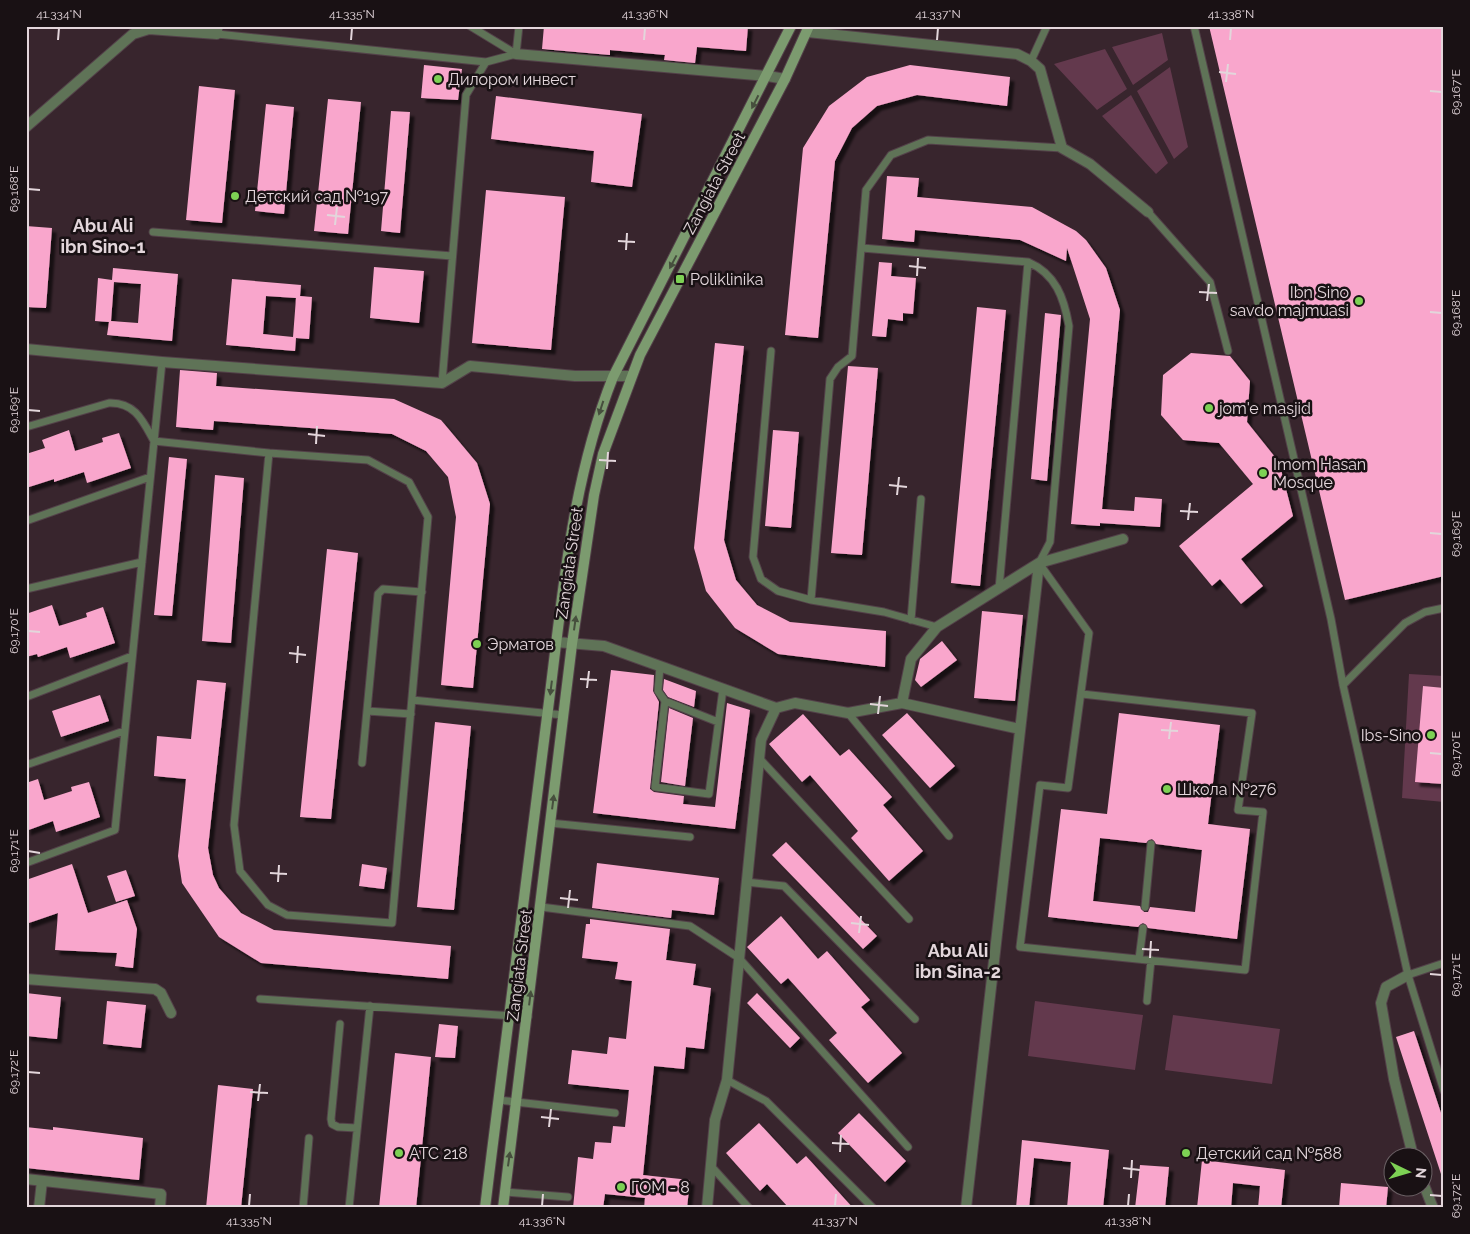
<svg xmlns="http://www.w3.org/2000/svg" width="1470" height="1234" viewBox="0 0 1470 1234" font-family="Raleway,sans-serif">
  <style>
    .green { fill: #63394d }
    .building { fill: #f9a6cc; fill-rule: evenodd; filter: url(#shadow) }
    .lines { fill: none; stroke-linecap: round; stroke-linejoin: round }
    .service-casing { stroke: #534149; stroke-width: 9 }
    .minor-casing { stroke: #534149; stroke-width: 12 }
    .secondary-casing { stroke: #534149; stroke-width: 12 }
    .service { stroke: #5f7357; stroke-width: 7 }
    .minor { stroke: #5f7357; stroke-width: 10 }
    .secondary { stroke: #7c9b6f; stroke-width: 10 }
    .oneway { fill: #464f3d }
    .ticks { fill: none; stroke: #e3d6db; stroke-width: 2 }
    .poi-dot { fill: #7dd154; stroke: #191114; stroke-width: 2 }
    .labels { text-anchor: middle; stroke-width: 5; stroke-linejoin: round; paint-order: stroke }
    .poi-label { font-size: 16px; fill: #e3d6db; stroke: #191114; text-anchor: start }
    .street-label { font-size: 16px; fill: #e3d6db; stroke: #191114 }
    .neighbourhood-label { font-size: 18px; font-weight: bold; fill: #e3d6db; stroke: #191114 }
    .neatline { fill: none; stroke: #e3d6db; stroke-width: 2 }
    .ticks-label { font-size: 12px; text-anchor: middle; fill: #e3d6db }
  </style>
  <defs>
    <filter id="shadow"><feDropShadow dx="4.5" dy="4.5" stdDeviation="1" flood-color="#0009"/></filter>
  </defs>
  <rect width="100%" height="100%" fill="#38252d"/>
  <path class="green" d="M1162 33 1168 60 1133 85 1112 47Z
    M1105 49 1127 89 1097 110 1054 64Z
    M1170 67 1188 147 1174 159 1137 91Z
    M1131 95 1168 163 1156 174 1102 116Z
    M1409 674 1444 676V802L1402 798Z
    M1035 1001 1143 1015 1135 1070 1028 1056Z
    M1173 1015 1280 1029 1272 1084 1165 1070Z"/>
  <path class="building" d="M544 26H748L746 51 697 47 695 63 664 60 665 55 610 50V55L542 49Z
    M1209 26H1444V576L1345 600Z
    M424 65 462 69 458 100 421 98Z
    M910 65 1010 77 1007 106 917 95 877 106 852 128 835 161 818 338 785 335 803 148 829 106 867 77Z
    M199 86 235 90 222 223 186 220Z
    M496 96 642 114 632 187 591 182 594 151 491 139Z
    M328 99 361 102 348 234 314 231Z
    M266 104 294 107 284 214 255 211Z
    M391 111 410 112 400 233 381 231Z
    M887 176 919 178 917 197 1032 207 1076 231 1086 240 1106 268 1120 310 1102 509 1134 511 1135 497 1162 499 1160 527 1100 523V526L1071 524 1090 319 1067 248 1066 261 1020 240 915 230 914 242 882 239Z
    M486 190 565 197 551 350 472 343Z
    M26 226 52 228 46 308 26 307Z
    M879 262 892 263 891 276 916 278 913 314 903 313V321L888 319 886 337 872 336Z
    M374 267 424 271 419 323 370 318Z
    M113 268 178 274 172 341 107 335 109 322 95 321 98 278 112 280ZM114 282 141 284 138 323 111 321Z
    M232 279 301 285 300 296 312 297 309 339 296 338 295 351 226 345ZM266 296 296 298 293 337 263 334Z
    M977 307 1006 310 980 586 951 583Z
    M1045 313 1061 315 1047 481 1031 479Z
    M715 343 744 346 724 540 736 580 757 605 790 622 886 631 885 667 778 654 735 628 706 591 694 548Z
    M1191 353 1230 356 1250 381 1247 422 1279 462 1293 516 1241 559 1263 586 1241 604 1220 579 1212 586 1179 546 1253 484 1219 443 1183 440 1161 415 1163 375Z
    M848 366 878 368 862 555 831 553Z
    M180 370 217 373 216 386 394 399 441 420 477 463 490 504 473 688 441 685 456 517 448 477 426 451 392 434 214 421 213 430 176 427Z
    M69 430 75 451 103 442 102 438 119 433 131 468 87 483 84 472 54 482V479L26 488V454L45 448 42 440Z
    M773 430 799 432 791 528 765 526Z
    M169 457 187 459 172 616 154 615Z
    M215 475 244 478 231 643 202 641Z
    M327 549 358 553 331 819 300 817Z
    M52 605 59 626 87 617 86 613 103 607 115 643 70 658 67 647 38 657 37 654 26 657V614Z
    M982 611 1023 615 1015 701 974 698Z
    M942 641 957 660 921 687 915 680 920 659Z
    M611 670 654 675 653 691 659 702 650 789 654 792 684 796 683 804 715 807 727 703 750 710 735 829 593 813Z
    M664 679 696 691 694 707 668 697 663 690Z
    M197 680 226 683 208 848 213 875 219 888 241 913 274 930 451 946 448 979 261 963 219 937 182 883 178 856 186 779 154 776 157 736 191 739Z
    M1423 686 1444 688V784L1415 782Z
    M100 695 109 721 61 737 52 711Z
    M669 708 693 718 685 786 661 782Z
    M907 713 955 766 930 788 882 735Z
    M1119 713 1220 725 1208 824 1250 829 1237 939 1148 928 1143 923 1138 927 1048 917 1061 809 1107 814ZM1100 838 1146 843 1152 839 1156 844 1202 850 1195 912 1150 907 1148 912H1144L1140 906 1093 901Z
    M803 714 840 756 849 749 892 797 883 805 923 851 889 881 851 838 858 831 810 775 802 782 769 744Z
    M435 722 471 726 454 910 417 907Z
    M38 779 44 800 72 791 71 787 89 782 100 817 56 832 53 821 26 831V783Z
    M786 842 877 936 863 949 772 855Z
    M597 863 719 878 714 915 672 910 671 918 592 908Z
    M72 864 88 913 127 900 137 929 133 968 115 966 117 953 55 950 58 913 26 924V880Z
    M362 864 387 868 384 889 359 886Z
    M126 870 135 896 116 902 107 876Z
    M781 916 818 959 827 951 870 1000 861 1007 902 1053 868 1083 829 1040 837 1033 788 978 781 984 747 947Z
    M590 919 670 929 666 960 696 964 693 985 711 988 704 1049 686 1047 684 1069 654 1066 643 1175 690 1180 687 1208H644L645 1198 605 1194 603 1208H573L578 1157 593 1159 595 1142 611 1143 613 1126 625 1127 629 1090 568 1084 572 1050 607 1054 609 1037 626 1039 632 981 615 979 618 962 582 958 586 924H590Z
    M26 993 61 997 57 1039 26 1036Z
    M757 993 800 1038 790 1048 747 1003Z
    M107 1001 146 1005 141 1048 103 1044Z
    M439 1024 458 1026 455 1058 435 1057Z
    M1414 1031 1444 1122V1174H1441L1396 1037Z
    M395 1053 431 1057 416 1208H379Z
    M218 1085 253 1089 241 1208H206Z
    M859 1113 906 1161 885 1182 838 1133Z
    M759 1123 797 1164 806 1156 853 1208H789L767 1184 760 1191 726 1153Z
    M26 1127 53 1130V1127L143 1138 139 1180 26 1168Z
    M1022 1140 1109 1150 1103 1208H1067L1071 1162 1034 1158 1029 1208H1016Z
    M1202 1160 1285 1170 1281 1208H1258L1260 1186 1233 1183 1231 1208H1197Z
    M1140 1165 1169 1167 1165 1208H1135Z
    M1341 1183 1388 1187 1386 1208H1339Z"/>
  <g class="lines">
    <defs>
      <path id="service" d="M470 26 516 54
        M1194 26 1331 619 1343 685 1408 975 1444 1091
        M217 34 486 62
        M1031 61 1047 26
        M1148 212 1210 282 1228 351
        M153 232 452 256
        M862 248 1028 262C1056 274 1064 298 1069 326L1050 542 1039 563 1089 633 1068 788 1040 785 1020 947 1245 970 1263 812 1238 810 1252 713 1082 694
        M771 351 753 557 761 579 778 591 811 600 884 612 937 627
        M442 383 466 95 486 62 516 54 519 26
        M26 427 109 403C135 402 143 421 154 441L269 453 234 825 240 871 268 905 287 915 392 923 428 517 409 482 368 460 269 453
        M26 521 150 477
        M26 589 142 562
        M999 589 1028 262
        M811 600 830 379 838 367 852 356 866 190 891 155 928 140 1062 148
        M911 620 921 499
        M660 666 658 691 665 701 655 787 709 794 723 689
        M1343 685 1405 623 1425 612 1444 608
        M26 697 132 656
        M412 700 563 715
        M665 701 718 722
        M367 711 411 714
        M848 713 949 836
        M759 758 909 919
        M362 763 378 594 383 589 422 592
        M26 765 124 731
        M550 823 690 837
        M26 863 115 830 162 362
        M746 882 784 886 915 1019
        M541 907 690 926 739 958 908 1147
        M1145 907 1151 844
        M1139 959 1143 928
        M1408 975 1444 963
        M260 999 528 1017
        M1147 1001 1151 960
        M340 1024 331 1119 332 1124 338 1127 357 1128
        M727 1080 766 1101 873 1208
        M498 1100 615 1113
        M711 1166 749 1208
        M505 1192 568 1197
        M303 1208 309 1138
        M349 1208 370 1006"/>
      <path id="minor" d="M808 32 1017 54 1031 61 1040 69 1062 148 1090 164 1148 212
        M516 54 768 76 785 79
        M26 127 133 34 149 29 217 34V26
        M26 349 162 362 442 383 470 366 575 376H631
        M556 642 604 646 776 708
        M902 703 1020 729
        M1408 975 1386 987 1381 1003 1394 1079 1413 1156
        M26 979 155 989 161 993 171 1013
        M26 1179 161 1194 160 1208
        M1422 1180 1433 1208
        M39 1208 42 1181
        M707 1208 715 1120 727 1080 761 740 776 708 795 703 848 713 902 703 911 659 937 627 1039 563 1123 539
        M966 1208 1039 563"/>
      <path id="secondary" d="M485 1208C505 1044 526 880 547 717 562 603 570 485 613 377L791 26
        M503 1208 572 644 594 495 603 454 640 355 785 79 809 26"/>
    </defs>
    <use href="#service" class="service-casing"/>
    <use href="#minor" class="minor-casing"/>
    <use href="#secondary" class="secondary-casing"/>
    <use href="#service" class="service"/>
    <use href="#minor" class="minor"/>
    <use href="#secondary" class="secondary"/>
  </g>
  <defs><path id="oneway-solid" d="M-6-.8H1V-3.2L6.5 0L1 3.2V.8H-6Z" transform="scale(1.25)"/></defs>
  <g class="oneway">
    <use href="#oneway-solid" transform="translate(755 102) rotate(117)"/>
    <use href="#oneway-solid" transform="translate(673 262) rotate(118)"/>
    <use href="#oneway-solid" transform="translate(601 408) rotate(108)"/>
    <use href="#oneway-solid" transform="translate(575 623) rotate(-82)"/>
    <use href="#oneway-solid" transform="translate(551 688) rotate(97)"/>
    <use href="#oneway-solid" transform="translate(553 802) rotate(-83)"/>
    <use href="#oneway-solid" transform="translate(530 998) rotate(-83)"/>
    <use href="#oneway-solid" transform="translate(509 1159) rotate(-82)"/>
  </g>
  <path class="ticks" d="M58 40 59 28M351 40 352 28M644 40 645 28M937 40 938 28M1230 40 1231 28M1219 72 1236 74M1226 82 1228 64M1430 91 1442 92M28 189 40 190M327 215 345 217M335 225 337 207M618 241 635 242M626 250 627 233M909 266 926 268M917 276 918 258M1199 292 1217 293M1207 301 1209 284M1430 312 1442 313M28 410 40 411M308 434 325 436M316 444 317 426M599 460 616 461M607 469 608 452M889 485 907 487M897 495 899 477M1180 511 1198 512M1188 520 1190 503M1430 533 1442 534M28 631 40 632M289 653 306 655M297 663 298 646M580 679 597 680M587 688 589 671M870 704 888 706M878 714 880 696M1161 730 1178 731M1169 739 1171 722M1430 753 1442 754M28 851 40 853M270 873 287 874M278 882 279 865M560 898 578 900M568 908 570 890M851 923 869 925M859 933 861 916M1142 949 1159 950M1150 958 1151 941M1430 974 1442 975M28 1072 40 1073M250 1092 268 1093M258 1101 260 1084M541 1117 559 1119M549 1127 551 1109M832 1143 849 1144M840 1152 841 1135M1123 1168 1140 1170M1131 1178 1132 1160M1430 1195 1442 1196M249 1206 250 1194M542 1206 543 1194M835 1206 836 1194M1128 1206 1129 1194"/>
  <g class="poi-dot">
    <circle cx="438" cy="79" r="5"/>
    <circle cx="235" cy="196" r="5"/>
    <rect x="675" y="274" width="10" height="10" rx="2.5"/>
    <circle cx="1359" cy="301" r="5"/>
    <circle cx="1209" cy="408" r="5"/>
    <circle cx="1263" cy="473" r="5"/>
    <circle cx="477" cy="644" r="5"/>
    <circle cx="1431" cy="735" r="5"/>
    <circle cx="1167" cy="789" r="5"/>
    <circle cx="399" cy="1153" r="5"/>
    <circle cx="1186" cy="1153" r="5"/>
    <circle cx="621" cy="1187" r="5"/>
  </g>
  <g class="labels">
    <g class="poi-label">
      <text x="448" y="85">Дилором инвест</text>
      <text x="245" y="202">Детский сад №197</text>
      <text x="690" y="285">Poliklinika</text>
      <text x="1349" y="298" text-anchor="end">Ibn Sino<tspan x="1349" dy="18">savdo majmuasi</tspan></text>
      <text x="1219" y="414">jom'e masjid</text>
      <text x="1273" y="470">Imom Hasan<tspan x="1273" dy="18">Mosque</tspan></text>
      <text x="487" y="650">Эрматов</text>
      <text x="1421" y="741" text-anchor="end">Ibs-Sino</text>
      <text x="1177" y="795">Школа №276</text>
      <text x="409" y="1159">АТС 218</text>
      <text x="1196" y="1159">Детский сад №588</text>
      <text x="631" y="1193">ГОМ - 8</text>
    </g>
    <g class="street-label">
      <text transform="translate(714 183) rotate(-62)" y="6">Zangiata Street</text>
      <text transform="translate(569 563) rotate(-82)" y="6">Zangiata Street</text>
      <text transform="translate(519 965) rotate(-83)" y="6">Zangiata Street</text>
    </g>
    <g class="neighbourhood-label">
      <text x="103" y="232">Abu Ali<tspan x="103" dy="21">ibn Sino-1</tspan></text>
      <text x="958" y="957">Abu Ali<tspan x="958" dy="21">ibn Sina-2</tspan></text>
    </g>
  </g>
  <rect width="1470" height="1234" fill="none" stroke="#191114" stroke-width="55"/>
  <g transform="translate(1408 1172) rotate(95)"><circle r="24" fill="#191114" stroke="#6a6064"/>
  <path d="M0-4L9 19L0 12L-9 19Z" fill="#7dd154"/>
  <text y="-8" font-size="14" font-weight="bold" text-anchor="middle" fill="#e3d6db">N</text>
  </g>
  <rect x="28" y="28" width="1414" height="1178" class="neatline"/>
  <g class="ticks-label">
    <text x="59" y="18">41.334°N</text>
    <text x="352" y="18">41.335°N</text>
    <text x="645" y="18">41.336°N</text>
    <text x="938" y="18">41.337°N</text>
    <text x="1231" y="18">41.338°N</text>
    <text transform="translate(1456 92) rotate(-90)" y="4">69.167°E</text>
    <text transform="translate(14 189) rotate(-90)" y="4">69.168°E</text>
    <text transform="translate(1456 313) rotate(-90)" y="4">69.168°E</text>
    <text transform="translate(14 410) rotate(-90)" y="4">69.169°E</text>
    <text transform="translate(1456 534) rotate(-90)" y="4">69.169°E</text>
    <text transform="translate(14 631) rotate(-90)" y="4">69.170°E</text>
    <text transform="translate(1456 754) rotate(-90)" y="4">69.170°E</text>
    <text transform="translate(14 851) rotate(-90)" y="4">69.171°E</text>
    <text transform="translate(1456 975) rotate(-90)" y="4">69.171°E</text>
    <text transform="translate(14 1072) rotate(-90)" y="4">69.172°E</text>
    <text transform="translate(1456 1196) rotate(-90)" y="4">69.172°E</text>
    <text x="249" y="1225">41.335°N</text>
    <text x="542" y="1225">41.336°N</text>
    <text x="835" y="1225">41.337°N</text>
    <text x="1128" y="1225">41.338°N</text>
  </g>
</svg>
